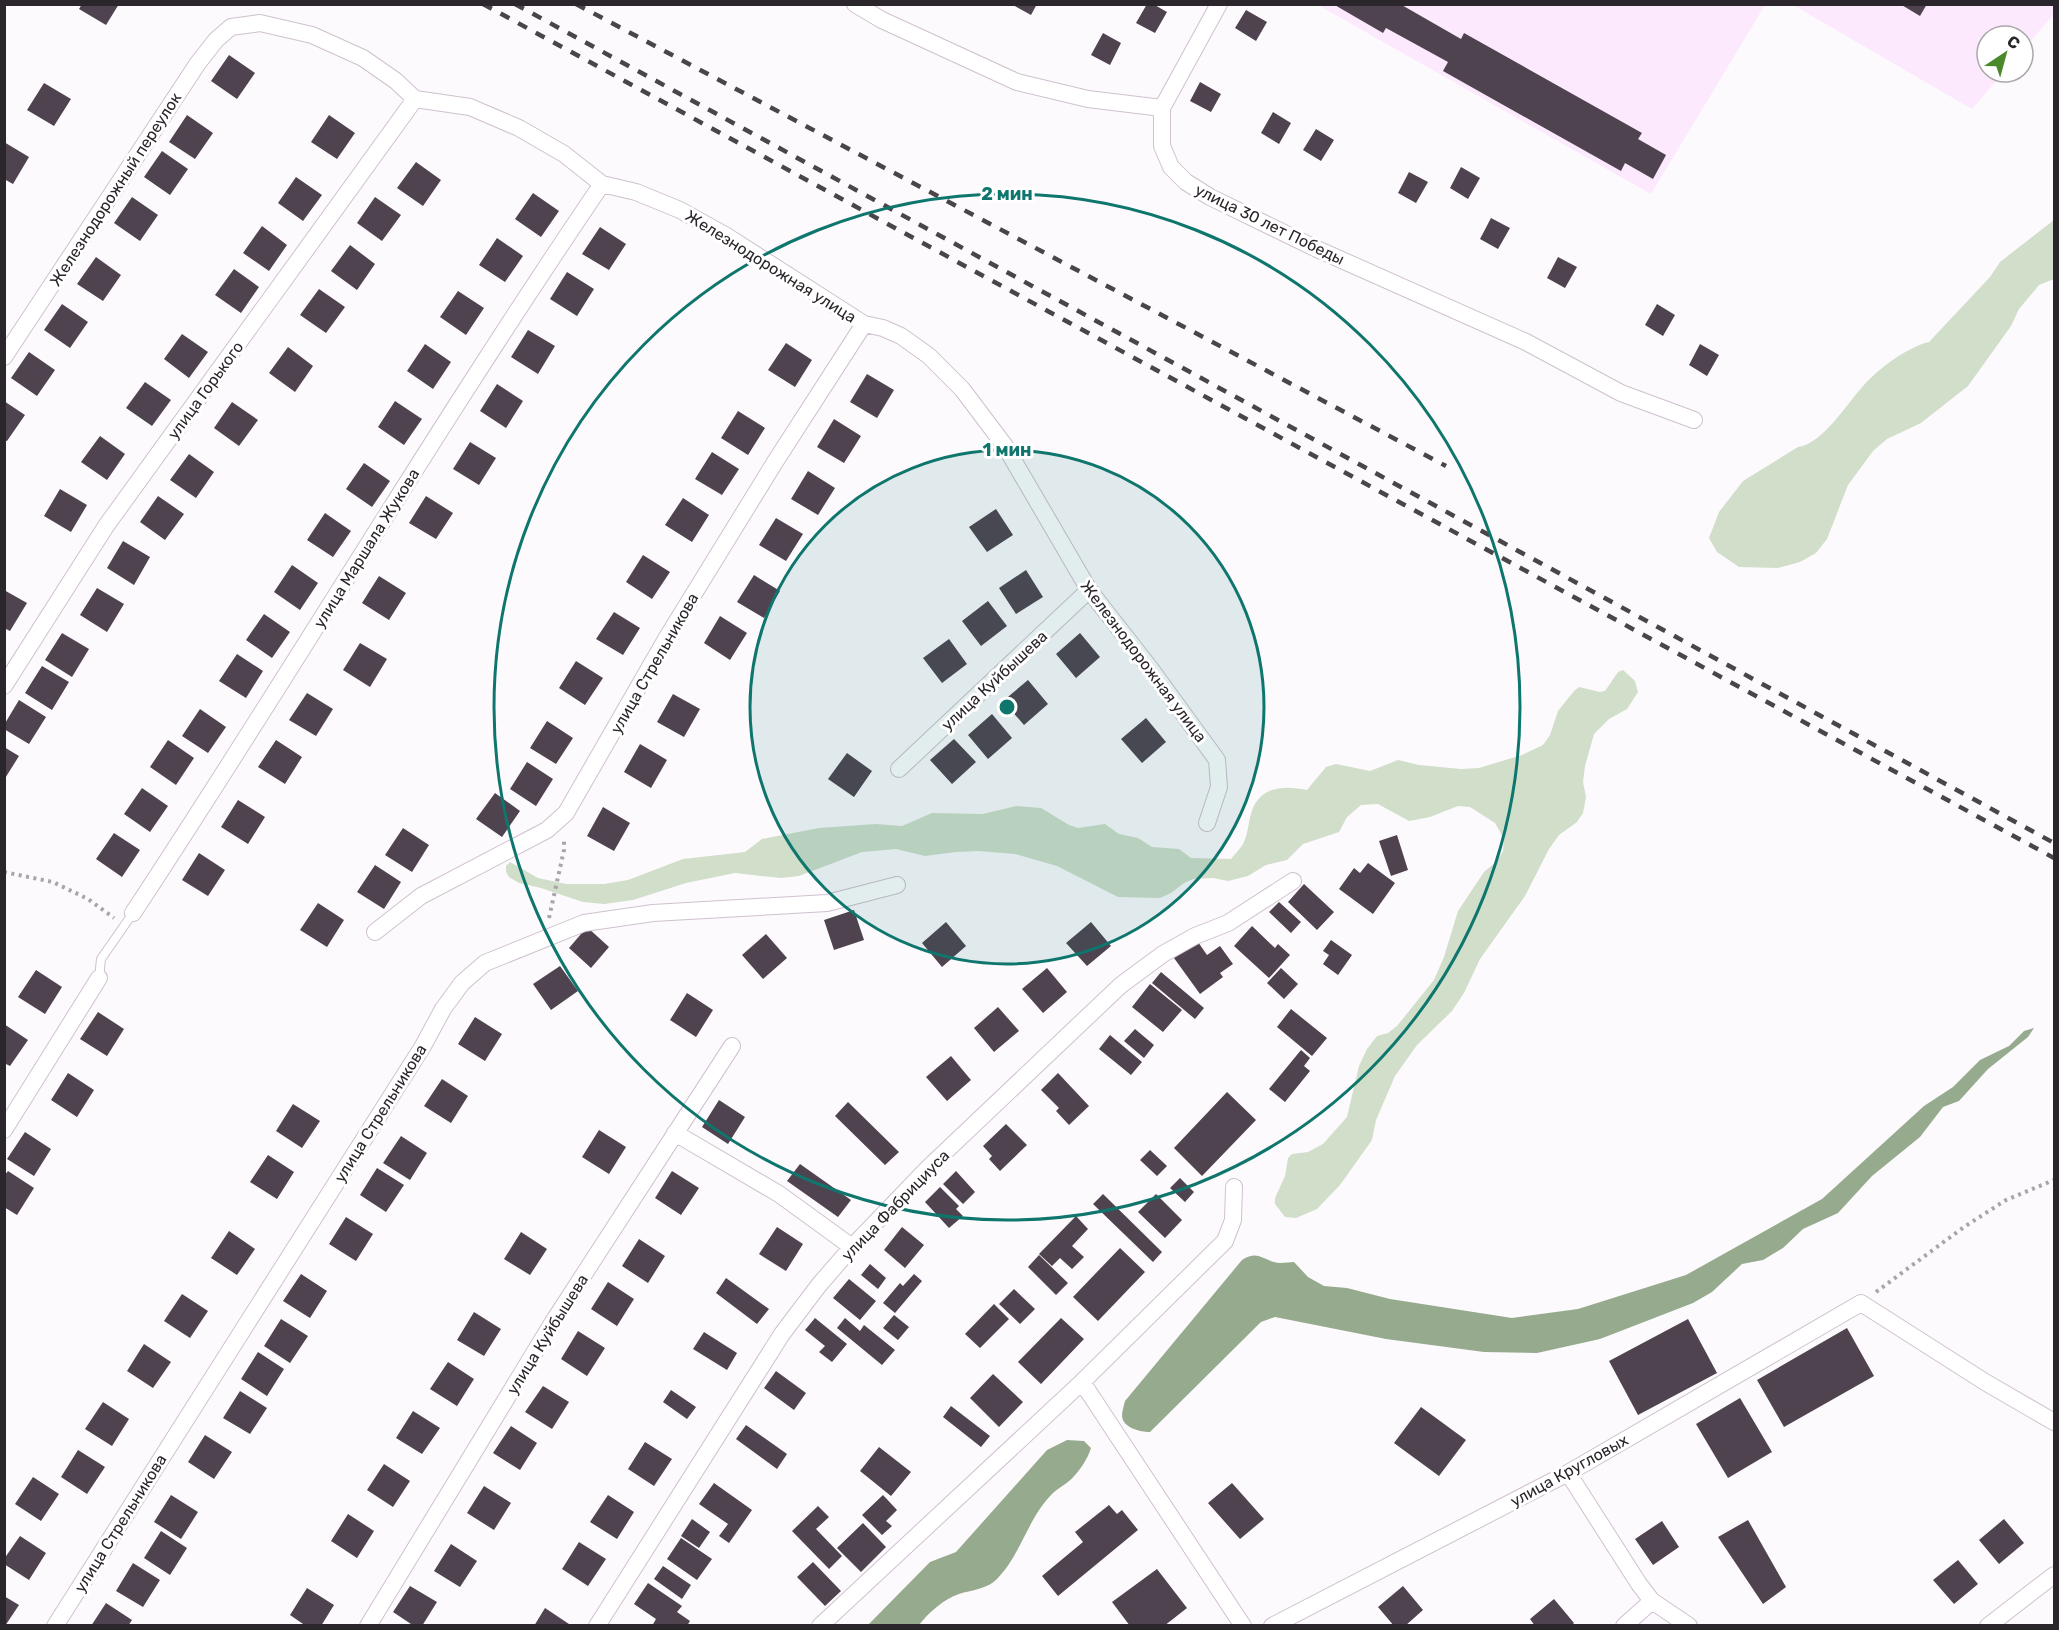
<svg xmlns="http://www.w3.org/2000/svg" width="2059" height="1630" viewBox="0 0 2059 1630" font-family="Rubik,sans-serif">
  <style>
    .built { fill: #fce9fd }
    .green { fill: #d0deca }
    .water { fill: #96aa8e }
    .building { fill: #4f434f }
    .lines { fill: none; stroke-linecap: round; stroke-linejoin: round }
    .service-casing { stroke: #cfc1cf; stroke-width: 10 }
    .minor-casing { stroke: #cfc1cf; stroke-width: 18 }
    .path { stroke: #a8a4a8; stroke-width: 4; stroke-dasharray: 3 4.5; stroke-linecap: butt }
    .service { stroke: #fff; stroke-width: 8 }
    .minor { stroke: #fff; stroke-width: 16 }
    .rail { stroke: #494549; stroke-width: 4.5; stroke-dasharray: 10 10; stroke-linecap: butt }
    .ring { fill: none; stroke: #0f766e; stroke-width: 3 }
    .labels { text-anchor: middle; stroke-width: 6; stroke-linejoin: round; paint-order: stroke }
    .street-label { font-size: 16px; fill: #2b262b; stroke: #fff }
    .centre { fill: #0f766e; stroke: #fff; stroke-width: 3 }
    .ring-label { font-size: 18px; text-anchor: middle; font-weight: bold; fill: #0f766e; stroke: #fff; stroke-width: 6; stroke-linejoin: round; paint-order: stroke }
  </style>
  <rect width="100%" height="100%" fill="#fdfafd"/>
  <path class="built" d="M2054 4V14L2023 50V36H1987V72H2004L1972 109 1793 5Z
    M1318 5H1765L1651 194Z"/>
  <path class="green" d="M2054 220V279L2039 285 2019 309 2011 326 1968 386 1921 423 1887 439 1873 451 1848 485 1827 539 1816 553 1800 562 1778 568 1739 567 1717 552 1709 538 1719 512 1743 481 1798 447C1823 444 1848 402 1864 385 1879 368 1908 347 1929 342L1990 277 2000 262Z
    M1623 670 1635 681 1638 692 1627 709 1609 719 1594 734 1585 766 1583 782 1586 797 1583 813 1577 822 1559 835 1549 849 1525 896 1480 959 1464 993 1452 1011 1417 1045 1395 1076 1376 1120 1372 1140 1340 1185 1317 1209 1296 1218 1285 1217 1275 1204V1198L1285 1176 1288 1158 1292 1154 1308 1152 1323 1144 1347 1117 1359 1066 1367 1049 1377 1036 1388 1033 1397 1026 1434 980 1444 957 1458 911 1484 872 1497 861 1503 851 1504 839 1495 823 1470 807 1458 806 1430 817 1409 821 1378 804 1361 805 1347 817 1339 832 1303 844 1287 860 1266 865 1248 876 1228 881 1213 878 1193 879 1184 883 1171 893 1160 898 1118 897 1057 866 1015 854 979 851 956 852 925 856 896 849 862 852 799 876 781 878 735 873 686 883 633 900 604 904 583 902 541 888 519 883 509 877 506 872V866L510 862 538 878 566 884H604L628 880 683 859 745 852 762 839 819 828 876 824 902 826 932 813 983 814 1016 806 1041 808 1069 825 1078 828 1105 824 1119 834 1138 838 1152 847 1179 849 1191 858 1231 859C1235 854 1240 849 1243 844 1249 833 1248 819 1253 808 1263 785 1287 786 1307 790L1326 767 1336 764 1370 771 1398 760 1419 765 1461 769 1479 768 1522 755 1543 745 1550 735 1558 711 1574 691 1579 687 1600 692 1605 691 1618 672Z"/>
  <path class="water" d="M2034 1028 2028 1037 1988 1069 1959 1101 1943 1107 1920 1137 1872 1176 1838 1213 1803 1229 1783 1248 1763 1260 1742 1264 1712 1292 1693 1303 1600 1339 1537 1353 1484 1352 1386 1339 1275 1317 1261 1322 1150 1432C1140 1432 1123 1428 1122 1416 1122 1411 1124 1405 1125 1401L1242 1260C1257 1251 1260 1258 1274 1262 1280 1264 1288 1262 1294 1262L1308 1277 1324 1286 1347 1288 1390 1299 1512 1318 1578 1309 1686 1275 1822 1199 1924 1106 1953 1087 1980 1060 2009 1046 2024 1031Z
    M1067 1440 1084 1441 1091 1448C1088 1459 1077 1475 1068 1482 1063 1486 1057 1489 1053 1493 1028 1517 1021 1555 997 1579 988 1589 971 1590 959 1594 944 1599 928 1613 919 1625H868L930 1562 956 1552 1047 1450Z"/>
  <path class="building" d="M82 4H119L106 25 79 9Z
    M1011 4H1037L1031 15Z
    M1147 4H1153L1167 12 1155 33 1136 23Z
    M1333 4H1400L1461 39 1464 33 1642 133 1638 139 1666 155 1653 179 1625 163 1621 171 1443 71 1448 62 1386 28 1383 33Z
    M1900 4H1927L1920 16Z
    M1246 10 1267 22 1256 41 1235 28Z
    M1103 33 1121 43 1110 65 1091 55Z
    M229 55 255 73 237 99 211 81Z
    M1200 82 1221 94 1211 112 1190 101Z
    M44 83 71 99 54 126 27 110Z
    M1273 112 1291 123 1279 144 1261 133Z
    M187 115 213 133 195 159 169 142Z
    M329 115 355 133 337 159 311 142Z
    M1316 129 1334 140 1321 161 1303 150Z
    M4 142 29 157 13 184 4 179Z
    M162 151 188 169 170 195 144 177Z
    M416 162 441 180 423 206 397 188Z
    M1461 167 1480 178 1468 199 1450 188Z
    M1409 172 1428 182 1416 203 1398 193Z
    M296 177 322 195 303 221 278 203Z
    M533 193 559 211 541 237 515 219Z
    M132 197 158 215 140 241 114 223Z
    M375 197 401 215 382 241 357 223Z
    M1491 218 1510 228 1498 249 1480 239Z
    M262 226 287 245 269 271 243 253Z
    M600 227 626 244 609 270 582 254Z
    M497 238 523 256 505 282 479 265Z
    M350 245 375 264 357 290 331 271Z
    M96 257 121 275 103 301 77 284Z
    M1558 257 1577 267 1565 288 1547 278Z
    M234 269 259 287 241 313 215 295Z
    M567 272 594 289 577 316 550 299Z
    M319 289 345 307 326 333 300 315Z
    M458 291 484 308 466 335 440 317Z
    M62 304 88 322 70 348 44 330Z
    M1657 304 1675 315 1663 336 1645 325Z
    M528 330 555 346 538 374 511 357Z
    M182 334 208 352 189 378 164 359Z
    M786 343 812 360 795 387 768 370Z
    M425 344 451 362 433 389 407 371Z
    M1700 344 1719 355 1707 376 1689 365Z
    M288 347 313 366 295 392 269 373Z
    M29 352 55 370 37 396 11 378Z
    M867 374 894 390 877 418 850 402Z
    M145 382 171 400 152 426 126 408Z
    M497 384 523 401 506 428 480 411Z
    M4 401 25 415 7 441 4 440Z
    M395 401 422 419 404 445 378 427Z
    M232 402 258 420 239 446 214 428Z
    M738 411 765 428 748 455 721 438Z
    M834 419 861 436 844 463 817 447Z
    M100 436 125 454 107 480 81 462Z
    M470 442 496 458 479 485 453 469Z
    M712 452 739 469 722 495 695 479Z
    M189 454 214 472 196 498 170 480Z
    M364 463 390 481 372 507 346 489Z
    M808 471 835 488 818 515 791 499Z
    M60 489 87 505 71 532 44 516Z
    M158 496 184 514 165 540 140 522Z
    M426 496 453 513 436 539 409 523Z
    M683 498 709 515 692 542 665 525Z
    M996 509 1013 535 987 552 969 527Z
    M325 513 351 531 333 557 307 540Z
    M776 518 803 534 786 561 759 545Z
    M123 541 150 557 134 585 107 568Z
    M643 555 670 572 652 599 626 582Z
    M292 565 318 583 300 610 274 592Z
    M1026 570 1043 597 1016 614 999 588Z
    M754 575 780 591 764 618 737 602Z
    M379 576 406 593 389 620 362 603Z
    M97 588 124 604 107 632 80 615Z
    M4 590 27 603 10 631 4 628Z
    M988 601 1007 626 981 646 962 621Z
    M614 612 640 628 623 655 596 639Z
    M264 614 290 632 272 658 246 640Z
    M720 616 747 633 730 660 704 643Z
    M62 633 89 649 72 677 45 660Z
    M1080 633 1100 657 1076 678 1056 654Z
    M949 639 967 664 942 683 923 658Z
    M360 643 387 659 370 687 343 670Z
    M237 654 263 671 246 698 219 681Z
    M576 661 603 678 585 705 559 688Z
    M42 666 69 682 52 710 25 693Z
    M1028 680 1048 704 1024 725 1003 701Z
    M307 693 333 709 316 736 289 720Z
    M673 694 700 709 684 737 657 722Z
    M19 700 46 717 29 744 4 729V725Z
    M200 709 226 727 208 753 182 736Z
    M992 714 1012 738 988 759 968 735Z
    M1146 718 1166 742 1142 763 1121 739Z
    M547 721 573 738 556 764 530 748Z
    M954 739 976 762 952 784 930 760Z
    M168 740 194 758 176 785 150 767Z
    M276 740 302 757 285 784 258 767Z
    M640 744 667 760 651 788 624 772Z
    M4 747 19 756 4 780Z
    M847 753 872 771 854 797 828 779Z
    M527 762 553 779 536 806 510 789Z
    M142 788 168 806 150 832 124 814Z
    M495 793 520 811 502 837 476 819Z
    M238 800 265 817 248 844 221 827Z
    M603 807 630 823 614 851 587 836Z
    M403 828 429 845 412 872 385 855Z
    M114 833 140 850 122 877 96 859Z
    M1397 835 1408 870 1391 876 1379 841Z
    M199 853 225 870 208 896 182 880Z
    M1368 863 1395 883 1373 914 1339 889 1354 868 1360 873Z
    M375 865 401 882 384 909 357 892Z
    M1304 884 1334 912 1317 930 1288 902Z
    M1279 902 1301 922 1291 933 1269 912Z
    M318 903 344 920 327 947 300 930Z
    M854 910 864 940 834 950 824 920Z
    M946 922 966 946 942 967 922 943Z
    M1091 922 1111 946 1087 966 1066 943Z
    M1252 926 1275 948 1278 944 1290 955 1269 978 1234 946Z
    M587 927 609 947 591 968 569 948Z
    M766 934 787 958 763 979 742 955Z
    M1331 940 1352 955 1338 975 1323 964 1329 955 1323 951Z
    M1198 942 1207 955 1220 946 1233 964 1220 973 1223 977 1200 994 1174 958Z
    M560 966 578 991 551 1010 533 984Z
    M1047 968 1067 992 1043 1013 1022 989Z
    M1281 968 1298 984 1284 999 1267 983Z
    M36 970 62 987 45 1014 18 997Z
    M1161 972 1204 1008 1195 1019 1152 983Z
    M1150 984 1182 1010 1163 1032 1132 1007Z
    M687 993 713 1010 696 1037 670 1020Z
    M998 1007 1019 1031 994 1052 974 1028Z
    M1291 1009 1327 1038 1312 1056 1277 1027Z
    M98 1012 124 1029 107 1056 80 1039Z
    M475 1017 502 1034 485 1061 458 1044Z
    M4 1024 28 1040 10 1066 4 1063Z
    M1135 1029 1154 1045 1144 1058 1124 1041Z
    M1110 1035 1142 1062 1131 1075 1099 1049Z
    M1301 1050 1310 1058 1304 1066 1310 1071 1285 1102 1269 1089Z
    M951 1056 971 1080 947 1101 926 1077Z
    M68 1073 94 1090 77 1117 51 1100Z
    M1058 1073 1089 1106 1069 1125 1056 1111 1059 1108 1041 1090Z
    M442 1079 468 1096 451 1123 424 1106Z
    M1227 1092 1256 1120 1202 1176 1174 1148Z
    M719 1100 745 1117 728 1144 702 1127Z
    M848 1102 899 1152 885 1165 835 1116Z
    M293 1104 320 1121 302 1148 276 1131Z
    M1006 1124 1027 1145 1000 1171 989 1159 992 1156 983 1146Z
    M599 1130 626 1147 609 1174 582 1157Z
    M25 1132 51 1149 34 1176 7 1159Z
    M401 1136 427 1153 410 1180 383 1163Z
    M1150 1150 1167 1166 1157 1176 1140 1160Z
    M268 1155 294 1172 277 1199 250 1182Z
    M800 1164 851 1200 838 1217 787 1181Z
    M377 1168 404 1185 386 1212 360 1195Z
    M8 1171 34 1188 17 1215 4 1207V1176Z
    M672 1171 699 1188 681 1215 655 1198Z
    M956 1171 975 1192 963 1204 943 1184Z
    M1180 1178 1194 1192 1185 1202 1170 1188Z
    M940 1187 959 1206 956 1209 963 1216 949 1228 925 1202Z
    M1103 1194 1162 1252 1153 1262 1093 1204Z
    M1156 1194 1182 1220 1165 1238 1138 1212Z
    M1076 1216 1088 1229 1072 1246 1084 1257 1072 1269 1060 1258 1052 1266 1039 1254Z
    M346 1217 373 1234 356 1261 329 1244Z
    M777 1227 803 1244 786 1271 759 1254Z
    M902 1227 924 1245 905 1268 884 1250Z
    M229 1231 255 1249 237 1275 211 1258Z
    M521 1232 547 1249 530 1275 504 1259Z
    M639 1239 665 1256 648 1283 622 1266Z
    M1120 1248 1145 1272 1098 1321 1073 1297Z
    M1039 1255 1068 1283 1056 1295 1028 1267Z
    M870 1264 886 1278 878 1289 861 1275Z
    M301 1274 327 1291 310 1318 283 1301Z
    M914 1274 922 1281 895 1313 883 1303 900 1283 903 1286Z
    M726 1278 769 1309 757 1324 716 1293Z
    M849 1279 876 1301 860 1320 833 1298Z
    M608 1282 634 1299 617 1326 591 1309Z
    M1014 1289 1035 1309 1020 1324 999 1304Z
    M182 1294 208 1311 190 1338 164 1321Z
    M994 1304 1009 1319 980 1348 965 1334Z
    M474 1312 501 1329 484 1356 457 1340Z
    M894 1315 909 1327 898 1340 883 1328Z
    M815 1318 847 1344 832 1362 819 1352 825 1346 805 1330Z
    M845 1318 860 1331 864 1325 895 1350 882 1365 837 1328Z
    M1061 1318 1084 1339 1041 1384 1018 1362Z
    M281 1319 308 1336 290 1363 264 1346Z
    M1688 1319 1717 1373 1638 1415 1609 1361Z
    M1847 1328 1874 1376 1784 1427 1757 1380Z
    M578 1331 605 1348 587 1376 561 1359Z
    M704 1332 737 1353 727 1370 693 1349Z
    M144 1344 171 1362 153 1388 127 1371Z
    M258 1352 284 1369 267 1396 241 1379Z
    M448 1362 474 1379 457 1406 430 1389Z
    M776 1371 806 1393 794 1410 764 1388Z
    M993 1374 1023 1402 999 1427 970 1398Z
    M543 1386 569 1402 552 1429 525 1412Z
    M671 1390 696 1407 687 1419 663 1402Z
    M240 1391 267 1408 250 1434 223 1418Z
    M1740 1398 1772 1452 1728 1478 1696 1424Z
    M103 1402 129 1419 112 1446 85 1429Z
    M951 1406 990 1436 981 1447 943 1417Z
    M1421 1407 1466 1440 1439 1476 1394 1443Z
    M413 1411 440 1428 422 1454 396 1438Z
    M746 1425 787 1454 777 1469 736 1439Z
    M511 1426 537 1443 520 1470 493 1453Z
    M205 1435 232 1452 214 1479 188 1462Z
    M645 1442 672 1459 654 1486 628 1469Z
    M879 1447 911 1472 891 1496 860 1471Z
    M78 1450 105 1467 87 1494 61 1477Z
    M384 1464 410 1481 393 1507 367 1490Z
    M33 1477 59 1494 41 1521 15 1504Z
    M714 1483 752 1510 729 1543 719 1536 728 1524 699 1504Z
    M1232 1483 1264 1519 1240 1539 1208 1503Z
    M484 1486 511 1503 494 1530 467 1513Z
    M171 1495 198 1512 181 1539 154 1522Z
    M608 1495 634 1512 617 1539 590 1522Z
    M883 1495 897 1510 886 1521 892 1526 882 1535 862 1515Z
    M1109 1505 1117 1514 1122 1510 1138 1530 1058 1596 1042 1576 1083 1542 1075 1532Z
    M818 1506 829 1517 816 1529 842 1556 829 1569 792 1531Z
    M348 1514 374 1531 357 1558 331 1541Z
    M692 1519 710 1532 699 1548 681 1536Z
    M2004 1519 2024 1543 1999 1564 1979 1540Z
    M1748 1520 1786 1587 1763 1604 1718 1537Z
    M1662 1521 1679 1547 1653 1565 1635 1539Z
    M863 1523 886 1547 861 1572 837 1548Z
    M161 1531 187 1548 170 1575 144 1558Z
    M20 1536 46 1553 29 1580 4 1564V1559Z
    M681 1538 712 1559 697 1580 667 1559Z
    M579 1542 606 1559 588 1586 562 1569Z
    M451 1544 477 1561 460 1587 434 1571Z
    M1958 1560 1978 1584 1954 1604 1933 1580Z
    M813 1562 841 1591 825 1606 797 1577Z
    M133 1563 160 1580 143 1607 116 1591Z
    M663 1566 691 1585 682 1599 654 1579Z
    M1157 1569 1187 1608 1164 1626H1130L1112 1602Z
    M648 1583 682 1606 677 1612 690 1621 687 1626H652L656 1619 634 1604Z
    M410 1586 437 1602 422 1626H414L393 1612Z
    M1403 1586 1423 1610 1405 1626H1394L1378 1607Z
    M307 1588 334 1605 321 1626H306L290 1615Z
    M4 1596 19 1605 5 1626H4Z
    M1554 1599 1574 1623 1571 1626H1535L1530 1619Z
    M106 1603 132 1620 128 1626H91Z
    M545 1608 572 1626H534Z"/>
  <g class="lines">
    <defs>
      <path id="service" d="M99 978 101 959 133 913"/>
      <path id="minor" d="M855 4 882 20 1017 82 1088 99 1162 108V146L1171 167 1186 182 1210 197 1317 249 1526 342 1621 393 1694 420
        M1162 108 1219 4
        M4 357 198 63 216 40 231 27 260 23 312 35 363 58 396 81 415 99 470 107 519 128 564 154 602 184 636 192 680 210 725 235 864 324 883 328 901 336 929 356 962 389 1005 446 1089 590 1150 668 1217 760 1219 787 1207 823
        M4 686 106 526 415 99
        M899 769 1089 590
        M133 913C292 672 439 423 602 184
        M375 932 421 896 547 830 566 813 666 639 775 462 864 324
        M4 1130 99 978
        M675 1133 779 1194 852 1247
        M1082 1382 1243 1626
        M1568 1473 1639 1584 1652 1601 1689 1626
        M55 1626 423 1046 443 1009 462 983 485 963 584 923 653 913 827 903 897 885
        M368 1626 553 1322 732 1046
        M597 1626 782 1334 819 1285 852 1247 928 1168 1121 985 1163 954 1195 936 1228 923 1293 881
        M820 1626 1082 1382 1225 1241 1233 1220 1234 1187
        M1272 1626 1568 1473 1861 1303 1985 1382 2054 1422
        M1624 1626 1652 1601
        M1988 1626 2054 1575"/>
    </defs>
    <use href="#service" class="service-casing"/>
    <use href="#minor" class="minor-casing"/>
    <path class="path" d="M4 872 53 882 88 899 114 918
      M549 918 564 850V840
      M1876 1292 1964 1227 2006 1200 2054 1180"/>
    <use href="#service" class="service"/>
    <use href="#minor" class="minor"/>
    <path class="rail" d="M483 4 2054 858
      M515 4 2054 843
      M576 4 1446 466"/>
  </g>
  <circle cx="1007" cy="707" r="257" fill="#0f766e" fill-opacity=".12"/>
  <g class="ring">
    <circle cx="1007" cy="707" r="257"/>
    <circle cx="1007" cy="707" r="513"/>
  </g>
  <g class="labels">
    <g class="street-label">
      <text transform="translate(115 189) rotate(-57)" y="6">Железнодорожный переулок</text>
      <text transform="translate(1270 224) rotate(26)" y="6">улица 30 лет Победы</text>
      <text transform="translate(771 266) rotate(32)" y="6">Железнодорожная улица</text>
      <text transform="translate(205 390) rotate(-54)" y="6">улица Горького</text>
      <text transform="translate(366 548) rotate(-58)" y="6">улица Маршала Жукова</text>
      <text transform="translate(1144 661) rotate(53)" y="6">Железнодорожная улица</text>
      <text transform="translate(654 663) rotate(-60)" y="6">улица Стрельникова</text>
      <text transform="translate(994 680) rotate(-43)" y="6">улица Куйбышева</text>
      <text transform="translate(380 1113) rotate(-58)" y="6">улица Стрельникова</text>
      <text transform="translate(895 1205) rotate(-46)" y="6">улица Фабрициуса</text>
      <text transform="translate(547 1334) rotate(-58)" y="6">улица Куйбышева</text>
      <text transform="translate(1569 1470) rotate(-29)" y="6">улица Кругловых</text>
      <text transform="translate(120 1523) rotate(-58)" y="6">улица Стрельникова</text>
    </g>
  </g>
  <circle cx="1007" cy="707" r="9" class="centre"/>
  <g class="ring-label">
    <text x="1007" y="200">2 мин</text>
    <text x="1007" y="456">1 мин</text>
  </g>
  <rect width="2059" height="1630" fill="none" stroke="#2b262b" stroke-width="12"/>
  <g transform="translate(2005 54) rotate(36)"><circle r="28" fill="#ffffff" stroke="#aaa8aa" stroke-width="1.5"/>
  <path d="M0-4.5L10 22L0 15L-10 22Z" fill="#4a8929"/>
  <text y="-9" font-size="16" font-weight="bold" text-anchor="middle" fill="#2b262b">С</text>
  </g>
</svg>
